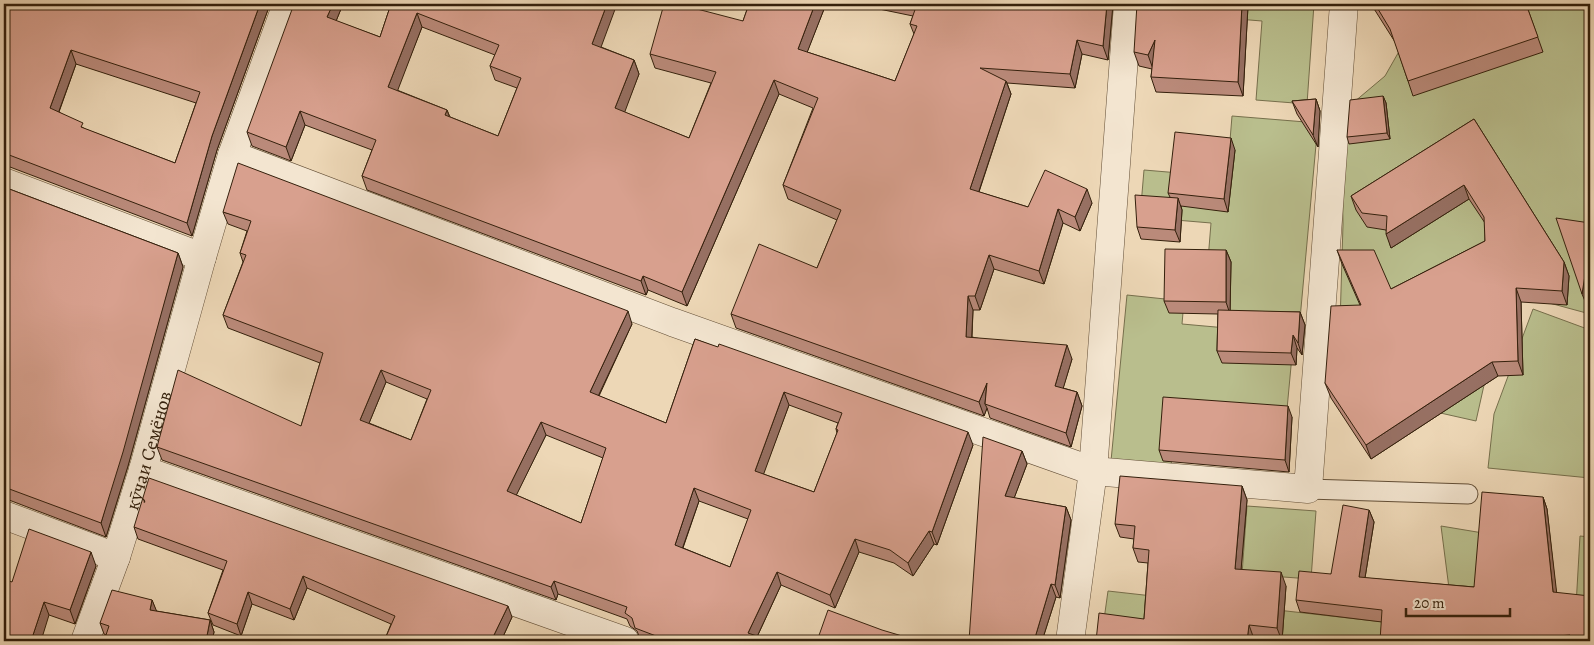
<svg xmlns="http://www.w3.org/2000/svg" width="1594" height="645" viewBox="0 0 1594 645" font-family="Alegreya,serif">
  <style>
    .green { fill: #b9be8d; stroke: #766f4c }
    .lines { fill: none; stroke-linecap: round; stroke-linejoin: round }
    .service-casing { stroke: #624e36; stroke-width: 21 }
    .minor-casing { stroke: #624e36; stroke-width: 29 }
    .service { stroke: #f3e5d0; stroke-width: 19 }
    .minor { stroke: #f3e5d0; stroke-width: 28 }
    .wall { fill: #ba8a7a; stroke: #34200c; fill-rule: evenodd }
    .shaded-wall { fill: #977063; stroke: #34200c }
    .building { fill: #d8a08e; stroke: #34200c; fill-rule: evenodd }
    .labels { text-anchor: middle; stroke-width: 5; stroke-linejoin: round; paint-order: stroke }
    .street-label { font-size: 19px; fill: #34200c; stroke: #f3e5d0 }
  </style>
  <rect width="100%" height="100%" fill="#edd7b6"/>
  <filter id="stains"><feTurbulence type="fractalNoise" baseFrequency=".004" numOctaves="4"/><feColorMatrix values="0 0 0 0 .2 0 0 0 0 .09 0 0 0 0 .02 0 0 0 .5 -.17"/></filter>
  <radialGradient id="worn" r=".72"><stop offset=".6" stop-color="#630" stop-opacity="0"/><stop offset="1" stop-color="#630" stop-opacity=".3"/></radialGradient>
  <path class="green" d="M1201 4H1314L1307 104 1256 100 1262 21 1200 16Z
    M1426 4H1590V314L1505 291 1476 421 1338 390 1343 224 1341 113 1385 76Z
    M1232 116 1318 123 1300 319 1204 310 1211 223 1140 217 1144 170 1227 177Z
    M1127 295 1184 301 1182 324 1294 334 1282 463 1172 453 1171 467 1111 461Z
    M1533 309 1590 330V478L1488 468 1494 414Z
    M1247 506 1316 511 1311 579 1242 574Z
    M1441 526 1519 539 1455 635Z
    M1580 536 1590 537V641H1574Z
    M1108 591 1402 624 1398 641H1101Z"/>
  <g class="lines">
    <defs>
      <path id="service" d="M1308 489 1468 494"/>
      <g id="minor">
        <path d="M232 155 672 322 1093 471 1308 489 1344 4"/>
        <path d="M4 182 202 257 232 155 287 4"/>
        <path d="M143 470 625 641"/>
        <path d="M4 515 116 557"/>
        <path id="s1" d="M85 641 116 557 143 470 202 257"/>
        <path d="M1070 641 1093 471 1128 4"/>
      </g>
    </defs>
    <use href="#service" class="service-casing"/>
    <use href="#minor" class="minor-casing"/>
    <use href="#service" class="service"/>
    <use href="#minor" class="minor"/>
  </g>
  <path class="wall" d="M4 4H270L217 150 192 236 10 167H4ZM76 64 196 103 175 163 85 129 59 112Z
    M343 4 336 21 380 37 391 4 601 47 634 60 639 74 624 112 689 138 711 83 655 68 650 54 743 21 749 4H826L807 52 895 81 914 34 910 24 913 16 855 4H1113L1108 60 1082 54 1075 88 1007 83 1011 94 979 192 1028 207 1092 203 1080 231 1063 223 1044 284 994 269 980 310H973L972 337 1072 359 1063 388 1077 392 1082 406 1071 447 990 418 987 408 984 416 736 328 731 314 817 268 837 220 788 199 783 185 813 108 779 94 687 306 648 290 646 295 367 190 362 176 372 150 305 125 291 161 252 146 247 132ZM422 27 495 55 490 66 495 80 517 88 498 136 450 117 447 110 397 90Z
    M1371 4H1526L1543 52 1413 96 1395 42Z
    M1248 6 1243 96 1156 92 1151 77 1152 69 1139 66 1134 52Z
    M1383 96 1386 103 1390 139 1349 144 1347 137Z
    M1316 99 1320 111 1318 147 1297 114 1292 101Z
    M1474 119 1564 262 1569 276 1567 305 1521 302 1523 375 1498 376 1371 459 1331 398 1325 383 1360 305 1342 264 1337 250 1391 289 1485 241V223L1469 199 1391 248 1386 230 1367 227 1356 210 1351 196Z
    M1235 150 1228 212 1181 206 1182 210 1180 242 1141 239 1137 227 1170 197 1168 193Z
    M4 187 178 253 183 267 128 466 106 537 9 500 4 501Z
    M223 212 632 324 599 396 666 423 695 339 973 445 937 545 934 544 913 576 894 563 859 552 835 608 781 585 757 637 771 641H641L637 631 630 626 627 619 558 594 556 600 162 460 157 447 301 426 320 363 228 328 223 315 243 262 240 253 247 231 228 224ZM386 382 427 399 411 440 369 423ZM789 405 838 423 836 429 837 433 814 492 763 474ZM546 435 603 458 581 523 516 495ZM699 501 748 519 730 567 683 548Z
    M1226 250 1231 262 1230 311 1300 312 1305 325 1302 355 1297 348 1296 365 1222 363 1217 351 1218 314 1169 313 1164 301Z
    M1292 417 1289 472 1163 461 1159 450Z
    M1022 451 1027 464 1014 498 1066 507 1071 520 1060 598 1056 597 1042 641H969Z
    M1590 484V535L1585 522Z
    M1242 486 1247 500 1241 569 1286 586 1282 641 1254 639 1144 619 1148 563 1138 562 1133 548 1134 539 1120 537 1115 524Z
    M1543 497 1547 509 1556 592 1590 641H1380L1382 622 1300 612 1296 600 1331 574 1369 510 1374 522 1365 578 1474 587Z
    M134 527 512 617 502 639 508 641H386L385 639 391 624 307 588 294 620 252 604 241 636 213 625 208 613 223 570 138 539Z
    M96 566 75 624 49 615 12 582Z
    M152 600 156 611 210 620 214 632 212 641H104L106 635 104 634 100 623Z"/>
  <path class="shaded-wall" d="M260 4H270L217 150 192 236 187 223 212 136Z
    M333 4H343L332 31 327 17Z
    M607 4H617L597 58 592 44Z
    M815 4H826L803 63 798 49Z
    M1107 4H1113L1108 60 1103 46Z
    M1242 4H1247L1248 6 1243 96 1238 82Z
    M417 13 422 27 394 100 388 87Z
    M1077 40 1082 54 1075 88 1070 74Z
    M1155 40 1153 69 1148 55Z
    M71 50 76 64 55 122 50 108Z
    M634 60 639 74 621 122 615 108Z
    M774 80 779 94 687 306 682 292Z
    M1006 81 1011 94 975 203 970 189Z
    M1383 96 1386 103 1390 139 1387 133Z
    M1316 99 1320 111 1318 147 1313 135Z
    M447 110 452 124 445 115Z
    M300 111 305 125 291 161 286 147Z
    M1231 138 1235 150 1228 212 1224 199Z
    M1464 185 1469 199 1391 248 1386 234Z
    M1087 189 1092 203 1080 231 1075 217Z
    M1178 198 1182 210 1180 242 1175 230Z
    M1058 209 1063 223 1044 284 1039 271Z
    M1590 244V284L1587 306 1582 294Z
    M1226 250 1231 262 1230 314 1226 302Z
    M178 253 183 267 128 466 106 537 101 523Z
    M989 255 994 269 980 310 975 296Z
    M1564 262 1569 276 1567 305 1562 291Z
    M643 276 648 290 646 295 641 281Z
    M1516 288 1521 302 1523 375 1518 361Z
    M968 296 973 310 971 351 966 337Z
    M628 311 632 324 594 405 590 392Z
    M1300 312 1305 325 1302 355 1298 343Z
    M1293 335 1297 348 1296 365 1291 353Z
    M1067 345 1072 359 1060 399 1055 386Z
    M1492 362 1498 376 1371 459 1366 445Z
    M381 370 386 382 365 433 360 420Z
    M987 383 985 404 987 408 984 416 979 402Z
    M784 392 789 405 760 484 755 471Z
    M1077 392 1082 406 1071 447 1066 433Z
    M1288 406 1292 417 1289 472 1285 460Z
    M541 422 546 435 512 504 507 491Z
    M968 432 973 445 937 545 932 532Z
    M1022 451 1027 464 1010 509 1005 496Z
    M1242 486 1247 500 1240 582 1235 569Z
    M694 488 699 501 679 558 675 545Z
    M1543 497 1547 509 1558 604 1553 592Z
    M1066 507 1071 520 1060 598 1055 585Z
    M1369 510 1374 522 1363 590 1359 577Z
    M929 531 934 544 913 576 908 563Z
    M855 539 859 552 835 608 830 595Z
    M91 552 96 566 75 624 70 610Z
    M777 572 781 585 755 641 748 633Z
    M1281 572 1286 586 1282 641 1277 628Z
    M303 576 307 588 294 620 290 609Z
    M554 581 558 594 556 600 551 587Z
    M1051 584 1056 597 1042 641H1034Z
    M248 592 252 604 241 636 237 624Z
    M152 600 157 612 150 610Z
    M44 602 49 615 41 641H31Z
    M508 606 512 617 501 641 494 635Z
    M210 620 214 632 212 641H206Z
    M1249 625 1254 639 1253 641H1247Z"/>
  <path class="building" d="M4 4H260L212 136 187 223 4 153ZM71 50 200 92 175 163 81 127 83 123 50 108Z
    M294 4H333L327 17 380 37 391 4H607L592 44 634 60 615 108 689 138 716 72 650 54 664 4H678L743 21 749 4H815L798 49 895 81 917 26 910 24 917 4H1107L1103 46 1077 40 1070 74 980 68 1006 81 970 189 1028 207 1045 170 1087 189 1075 217 1058 209 1039 271 989 255 975 296H968L966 337 1067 345 1055 386 1077 392 1066 433 985 404 987 383 979 402 731 314 759 244 817 268 841 210 783 185 818 98 774 80 682 292 643 276 641 281 362 176 376 140 300 111 286 147 247 132ZM417 13 499 45 490 66 521 78 498 136 445 115 447 110 388 87Z
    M1137 4H1242L1238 82 1151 77 1155 40 1148 55 1134 52Z
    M1375 4H1526L1538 37 1408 81 1390 29Z
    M1383 96 1387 133 1347 137 1350 100Z
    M1316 99 1313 135 1292 101Z
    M1474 119 1564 262 1562 291 1516 288 1518 361 1492 362 1366 445 1325 383 1331 306 1361 305 1337 250H1374L1391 289 1485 241 1484 217 1464 185 1386 234 1387 216 1362 213 1351 196Z
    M1175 132 1231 138 1224 199 1168 193Z
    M238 163 628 311 590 392 666 423 695 339 718 347 719 344 968 432 932 532 929 531 908 563 890 550 855 539 830 595 777 572 748 633 771 641H663L664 639 635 628 632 618 625 613 627 607 554 581 551 587 157 447 178 370 301 426 323 353 223 315 246 255 240 253 251 221 223 212ZM381 370 431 390 411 440 360 420ZM784 392 842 413 836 429 838 430 814 492 755 471ZM541 422 606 448 581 523 507 491ZM694 488 751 510 730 567 675 545Z
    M4 187 178 253 123 452 101 523 4 487Z
    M1135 195 1178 198 1175 230 1137 227Z
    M1556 218 1590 223V244L1582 294Z
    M1165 249 1226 250V302L1164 301Z
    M1218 310 1300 312 1298 343 1293 335 1291 353 1217 351Z
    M1163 397 1288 406 1285 460 1159 450Z
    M983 437 1022 451 1005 496 1066 507 1055 585 1051 584 1034 641H969Z
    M1120 476 1242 486 1235 569 1281 572 1277 628 1249 625 1247 641H1096L1099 613 1144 619 1149 550 1133 548 1135 526 1115 524Z
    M149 478 508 606 494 635 508 641H391L385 639 395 616 303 576 290 609 248 592 237 624 208 613 227 561 134 527Z
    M1590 484V523L1585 522Z
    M1482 492 1543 497 1553 592 1590 596V641H1570V635L1498 641H1380L1382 610 1296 600 1299 571 1331 574 1343 505 1369 510 1359 577 1474 587Z
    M29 529 91 552 70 610 44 602 31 641H4V579L12 582Z
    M112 590 152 600 150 610 210 620 206 641H104L109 626 100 623Z
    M828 610 882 630 919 641H817Z"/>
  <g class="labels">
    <g class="street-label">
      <text dy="7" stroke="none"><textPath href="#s1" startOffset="201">кӯчаи Семёнов</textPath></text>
    </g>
  </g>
  <rect width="1594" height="645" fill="none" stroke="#edd7b6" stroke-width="20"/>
  <rect x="5" y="5" width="1584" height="635" fill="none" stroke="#34200c" stroke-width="2.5"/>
  <rect x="10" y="10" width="1574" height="625" fill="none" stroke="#34200c"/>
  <path d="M1406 608v8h104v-8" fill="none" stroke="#34200c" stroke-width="2.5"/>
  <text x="1414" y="608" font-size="15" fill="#34200c" stroke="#f3e5d0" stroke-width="4" paint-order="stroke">20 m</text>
  <rect width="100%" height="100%" filter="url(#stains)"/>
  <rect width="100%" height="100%" fill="url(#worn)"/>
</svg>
